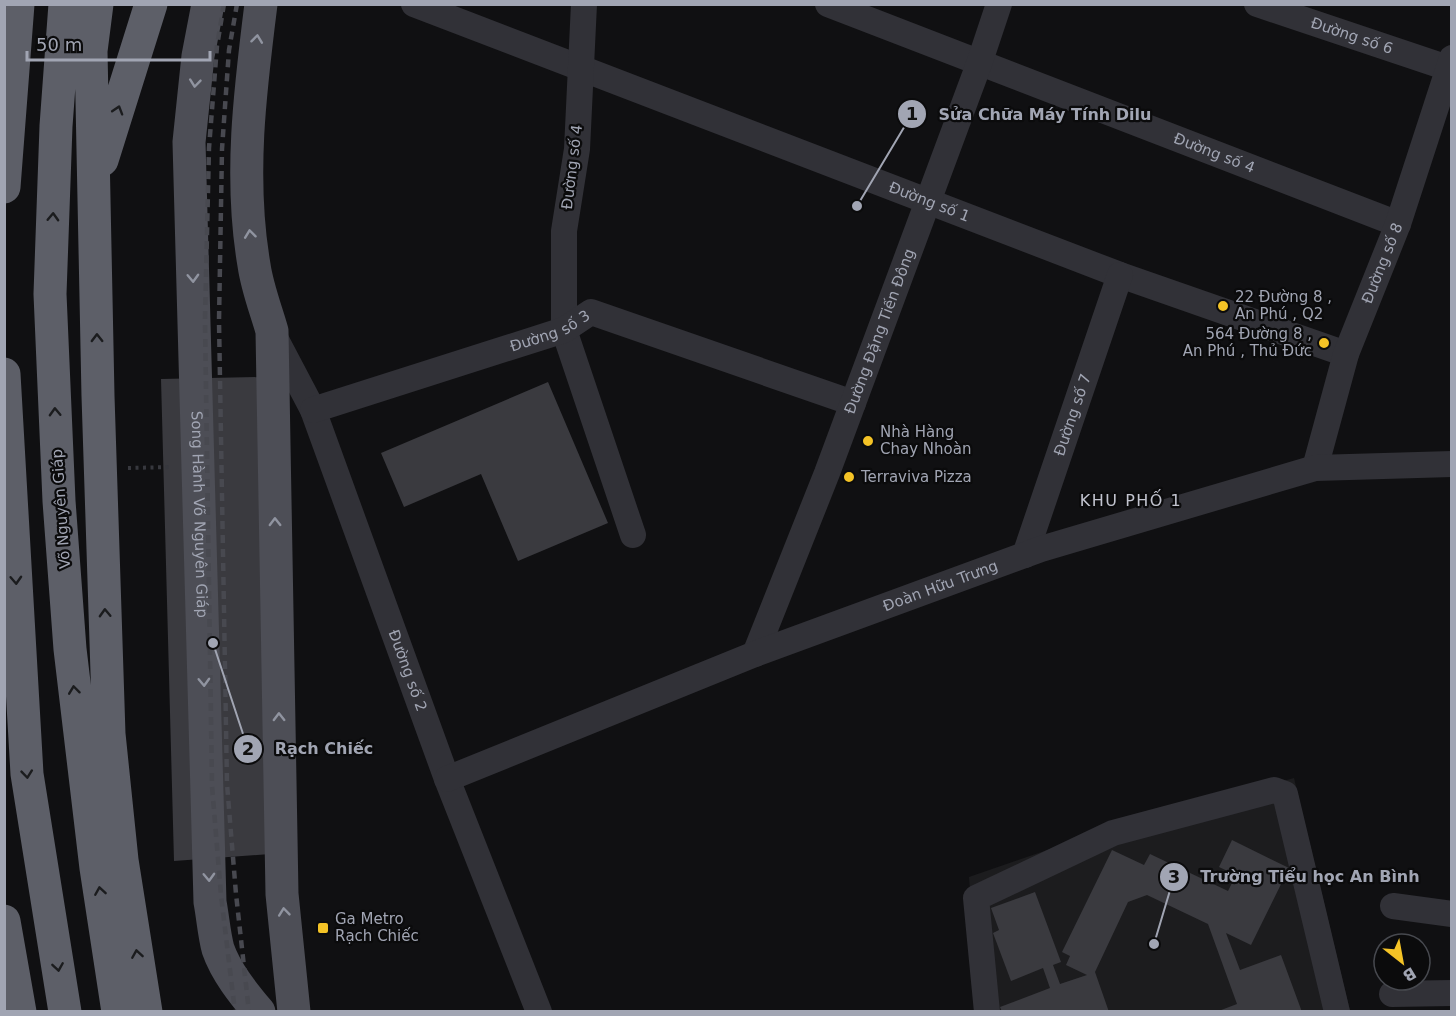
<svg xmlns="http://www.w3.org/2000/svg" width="1456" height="1016" viewBox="0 0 1456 1016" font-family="'DejaVu Sans',sans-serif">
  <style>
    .built { fill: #1c1c1e }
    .building { fill: #3a3a3f }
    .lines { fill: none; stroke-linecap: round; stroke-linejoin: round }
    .path { stroke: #37383e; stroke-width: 4; stroke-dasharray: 3 4.5; stroke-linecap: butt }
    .minor { stroke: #313137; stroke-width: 26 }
    .major { stroke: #4d4e56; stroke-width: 33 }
    .highway { stroke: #5d5f68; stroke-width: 33 }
    .rail { stroke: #484950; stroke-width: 4.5; stroke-dasharray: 8 6; stroke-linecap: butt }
    .oneway { stroke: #9094a0 }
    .oneway2 { stroke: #1b1c1e }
    .poi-dot { fill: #f4c326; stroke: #0b0b0c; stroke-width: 2 }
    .labels { text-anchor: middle; stroke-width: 4.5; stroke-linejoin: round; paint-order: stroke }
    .street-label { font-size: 15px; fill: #a1a5b3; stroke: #0b0b0c }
    .poi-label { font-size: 15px; fill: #a1a5b3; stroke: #0b0b0c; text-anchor: start }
    .neighbourhood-label { font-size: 16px; letter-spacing: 1.5px; fill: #c2c4cf; stroke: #0b0b0c }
    .leader { fill: none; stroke: #a1a5b3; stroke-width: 2 }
    .callout-dot { fill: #a1a5b3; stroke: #0b0b0c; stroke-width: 2 }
    .mark-label { font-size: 18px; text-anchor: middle; font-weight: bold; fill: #111 }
    .callout-label { font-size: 16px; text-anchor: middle; font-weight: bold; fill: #a1a5b3; stroke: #0b0b0c; stroke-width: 4.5; stroke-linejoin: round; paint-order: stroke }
  </style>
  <rect width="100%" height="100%" fill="#101012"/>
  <path class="built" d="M1294 778 1350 1011H979L969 877 1111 828Z"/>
  <path class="building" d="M261 377 270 854 174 861 161 379Z
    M548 382 608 523 518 561 481 474 404 507 381 453Z
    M1232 840 1289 868 1251 945 1226 933 1240 970 1281 955 1302 1012H1216L1237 1004 1208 924 1147 895 1128 902 1095 972 1109 1012H1002L1000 1007 1050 988 1043 968 1011 981 993 933 999 930 991 908 1035 892 1061 962 1053 965 1060 984 1087 975 1066 965 1070 956 1062 952 1112 850 1144 865 1150 854 1228 891 1236 875 1219 867Z"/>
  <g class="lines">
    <path class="path" d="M128 468 172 467"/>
    <g class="minor">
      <path id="s1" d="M414 4 1120 275 1346 354"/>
      <path d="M584 4 577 149 564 231V330L633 535"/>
      <path id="s2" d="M828 4 1398 224"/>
      <path id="s3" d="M1257 4 1448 68"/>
      <path id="s4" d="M273 334 313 410 447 779 539 1012"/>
      <path id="s5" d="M313 410 564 330 591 312 853 403"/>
      <path id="s6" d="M1315 468 1346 354 1398 224 1452 58"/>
      <path id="s7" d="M1025 555 1120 275"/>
      <path id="s8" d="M755 654 827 473 979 64 999 4"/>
      <path id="s9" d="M447 779 755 654 1041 549 1315 468 1452 464"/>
      <path d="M1393 906 1452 914"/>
      <path d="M1392 994 1452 993"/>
      <path d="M987 1012 976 898 1113 833 1274 790 1285 794 1337 1012"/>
    </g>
    <g class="major">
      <path id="s10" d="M208 4 198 56 189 142 210 902C213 918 214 934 218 949 226 972 243 993 259 1012"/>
      <path d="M261 4C250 91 239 178 254 265 257 287 266 310 272 331L282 894 294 1012"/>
    </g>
    <path class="highway" d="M65 4 56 126 50 294 59 501 70 649 96 868 118 1012
      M97 4 91 51 98 396 109 734 122 860 146 1012
      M102 160 151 4
      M4 187 18 4
      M4 374 27 774 65 1012
      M4 921 20 1012"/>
    <path class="rail" d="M224 4 217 46 209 148 205 321 212 786 221 895 235 1012
      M237 4 229 50 222 149 219 321 227 784 236 894 249 1012"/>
  </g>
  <defs><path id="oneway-chevron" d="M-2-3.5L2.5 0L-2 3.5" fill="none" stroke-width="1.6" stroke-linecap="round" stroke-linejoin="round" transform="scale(1.5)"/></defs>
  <g class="oneway">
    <use href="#oneway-chevron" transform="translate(257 39) rotate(-83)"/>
    <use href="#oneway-chevron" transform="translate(195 83) rotate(96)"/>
    <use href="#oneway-chevron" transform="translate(250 234) rotate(-97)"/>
    <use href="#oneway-chevron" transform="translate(193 278) rotate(88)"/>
    <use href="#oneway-chevron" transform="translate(275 522) rotate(-91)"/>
    <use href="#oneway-chevron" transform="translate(204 682) rotate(88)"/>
    <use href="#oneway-chevron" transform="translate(279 717) rotate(-91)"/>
    <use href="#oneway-chevron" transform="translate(209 877) rotate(88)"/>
    <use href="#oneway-chevron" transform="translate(284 912) rotate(-96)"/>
  </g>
  <g class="oneway2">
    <use href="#oneway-chevron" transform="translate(118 110) rotate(-73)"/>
    <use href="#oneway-chevron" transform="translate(53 217) rotate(-88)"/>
    <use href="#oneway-chevron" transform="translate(97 338) rotate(-91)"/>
    <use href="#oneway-chevron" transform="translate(55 412) rotate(-92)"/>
    <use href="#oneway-chevron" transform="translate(16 580) rotate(87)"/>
    <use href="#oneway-chevron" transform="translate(105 613) rotate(-92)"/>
    <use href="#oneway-chevron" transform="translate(74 690) rotate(-97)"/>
    <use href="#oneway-chevron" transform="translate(27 774) rotate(84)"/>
    <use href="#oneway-chevron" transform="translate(100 891) rotate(-99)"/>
    <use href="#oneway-chevron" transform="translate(137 954) rotate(-99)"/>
    <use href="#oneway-chevron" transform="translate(58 967) rotate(81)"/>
  </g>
  <g class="poi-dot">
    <circle cx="1223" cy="306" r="6"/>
    <circle cx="1324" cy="343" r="6"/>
    <circle cx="868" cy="441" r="6"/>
    <circle cx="849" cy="477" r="6"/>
    <rect x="317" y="922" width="12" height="12" rx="3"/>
  </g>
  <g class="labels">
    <g class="street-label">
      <text dy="5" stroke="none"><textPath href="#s3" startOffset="100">Đường số 6</textPath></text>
      <text dy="5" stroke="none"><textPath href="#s2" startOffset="414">Đường số 4</textPath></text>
      <text transform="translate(572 167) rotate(-83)" y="5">Đường số 4</text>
      <text dy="5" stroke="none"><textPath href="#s1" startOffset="552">Đường số 1</textPath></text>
      <text dy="5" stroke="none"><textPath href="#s6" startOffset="216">Đường số 8</textPath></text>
      <text dy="5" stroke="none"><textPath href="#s5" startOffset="250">Đường số 3</textPath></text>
      <text dy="5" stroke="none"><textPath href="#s8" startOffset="346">Đường Đặng Tiến Đông</textPath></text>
      <text dy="5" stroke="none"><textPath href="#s7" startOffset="148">Đường số 7</textPath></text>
      <text transform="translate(61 509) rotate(-94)" y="5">Võ Nguyên Giáp</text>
      <text dy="5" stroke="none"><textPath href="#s10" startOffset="512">Song Hành Võ Nguyên Giáp</textPath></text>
      <text dy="5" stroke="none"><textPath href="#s9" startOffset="530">Đoàn Hữu Trưng</textPath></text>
      <text dy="5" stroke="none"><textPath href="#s4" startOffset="363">Đường số 2</textPath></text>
    </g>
    <g class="poi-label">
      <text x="1235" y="302">22 Đường 8 ,<tspan x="1235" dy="17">An Phú , Q2</tspan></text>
      <text x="1312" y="339" text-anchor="end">564 Đường 8 ,<tspan x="1312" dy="17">An Phú , Thủ Đức</tspan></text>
      <text x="880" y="437">Nhà Hàng<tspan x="880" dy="17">Chay Nhoàn</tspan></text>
      <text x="861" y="482">Terraviva Pizza</text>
      <text x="335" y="924">Ga Metro<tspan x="335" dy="17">Rạch Chiếc</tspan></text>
    </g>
    <g class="neighbourhood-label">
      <text x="1131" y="506">KHU PHỐ 1</text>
    </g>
  </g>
  <path class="leader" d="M857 206L912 114M213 643L248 749M1154 944L1174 877"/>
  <g class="callout-dot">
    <circle cx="857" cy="206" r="6"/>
    <circle cx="213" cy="643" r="6"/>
    <circle cx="1154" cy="944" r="6"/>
    <circle cx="912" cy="114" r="15"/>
    <circle cx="248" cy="749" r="15"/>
    <circle cx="1174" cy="877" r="15"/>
  </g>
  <g class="mark-label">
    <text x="912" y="120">1</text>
    <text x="248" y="755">2</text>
    <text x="1174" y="883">3</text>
  </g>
  <g class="callout-label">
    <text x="1045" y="120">Sửa Chữa Máy Tính Dilu</text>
    <text x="324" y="754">Rạch Chiếc</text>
    <text x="1310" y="882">Trường Tiểu học An Bình</text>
  </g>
  <rect width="1456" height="1016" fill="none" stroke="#a1a5b3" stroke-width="12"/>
  <g transform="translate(1402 962) rotate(149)"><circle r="28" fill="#0b0b0c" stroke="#47494f" stroke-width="1.5"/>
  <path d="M0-4.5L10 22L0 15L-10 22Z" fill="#f4c326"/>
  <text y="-9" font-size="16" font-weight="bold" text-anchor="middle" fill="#a1a5b3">B</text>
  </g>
  <path d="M27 51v9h183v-9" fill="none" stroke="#a1a5b3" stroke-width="3"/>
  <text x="36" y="51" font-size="18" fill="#a1a5b3" stroke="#0b0b0c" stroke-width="4.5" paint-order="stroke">50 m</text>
</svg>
